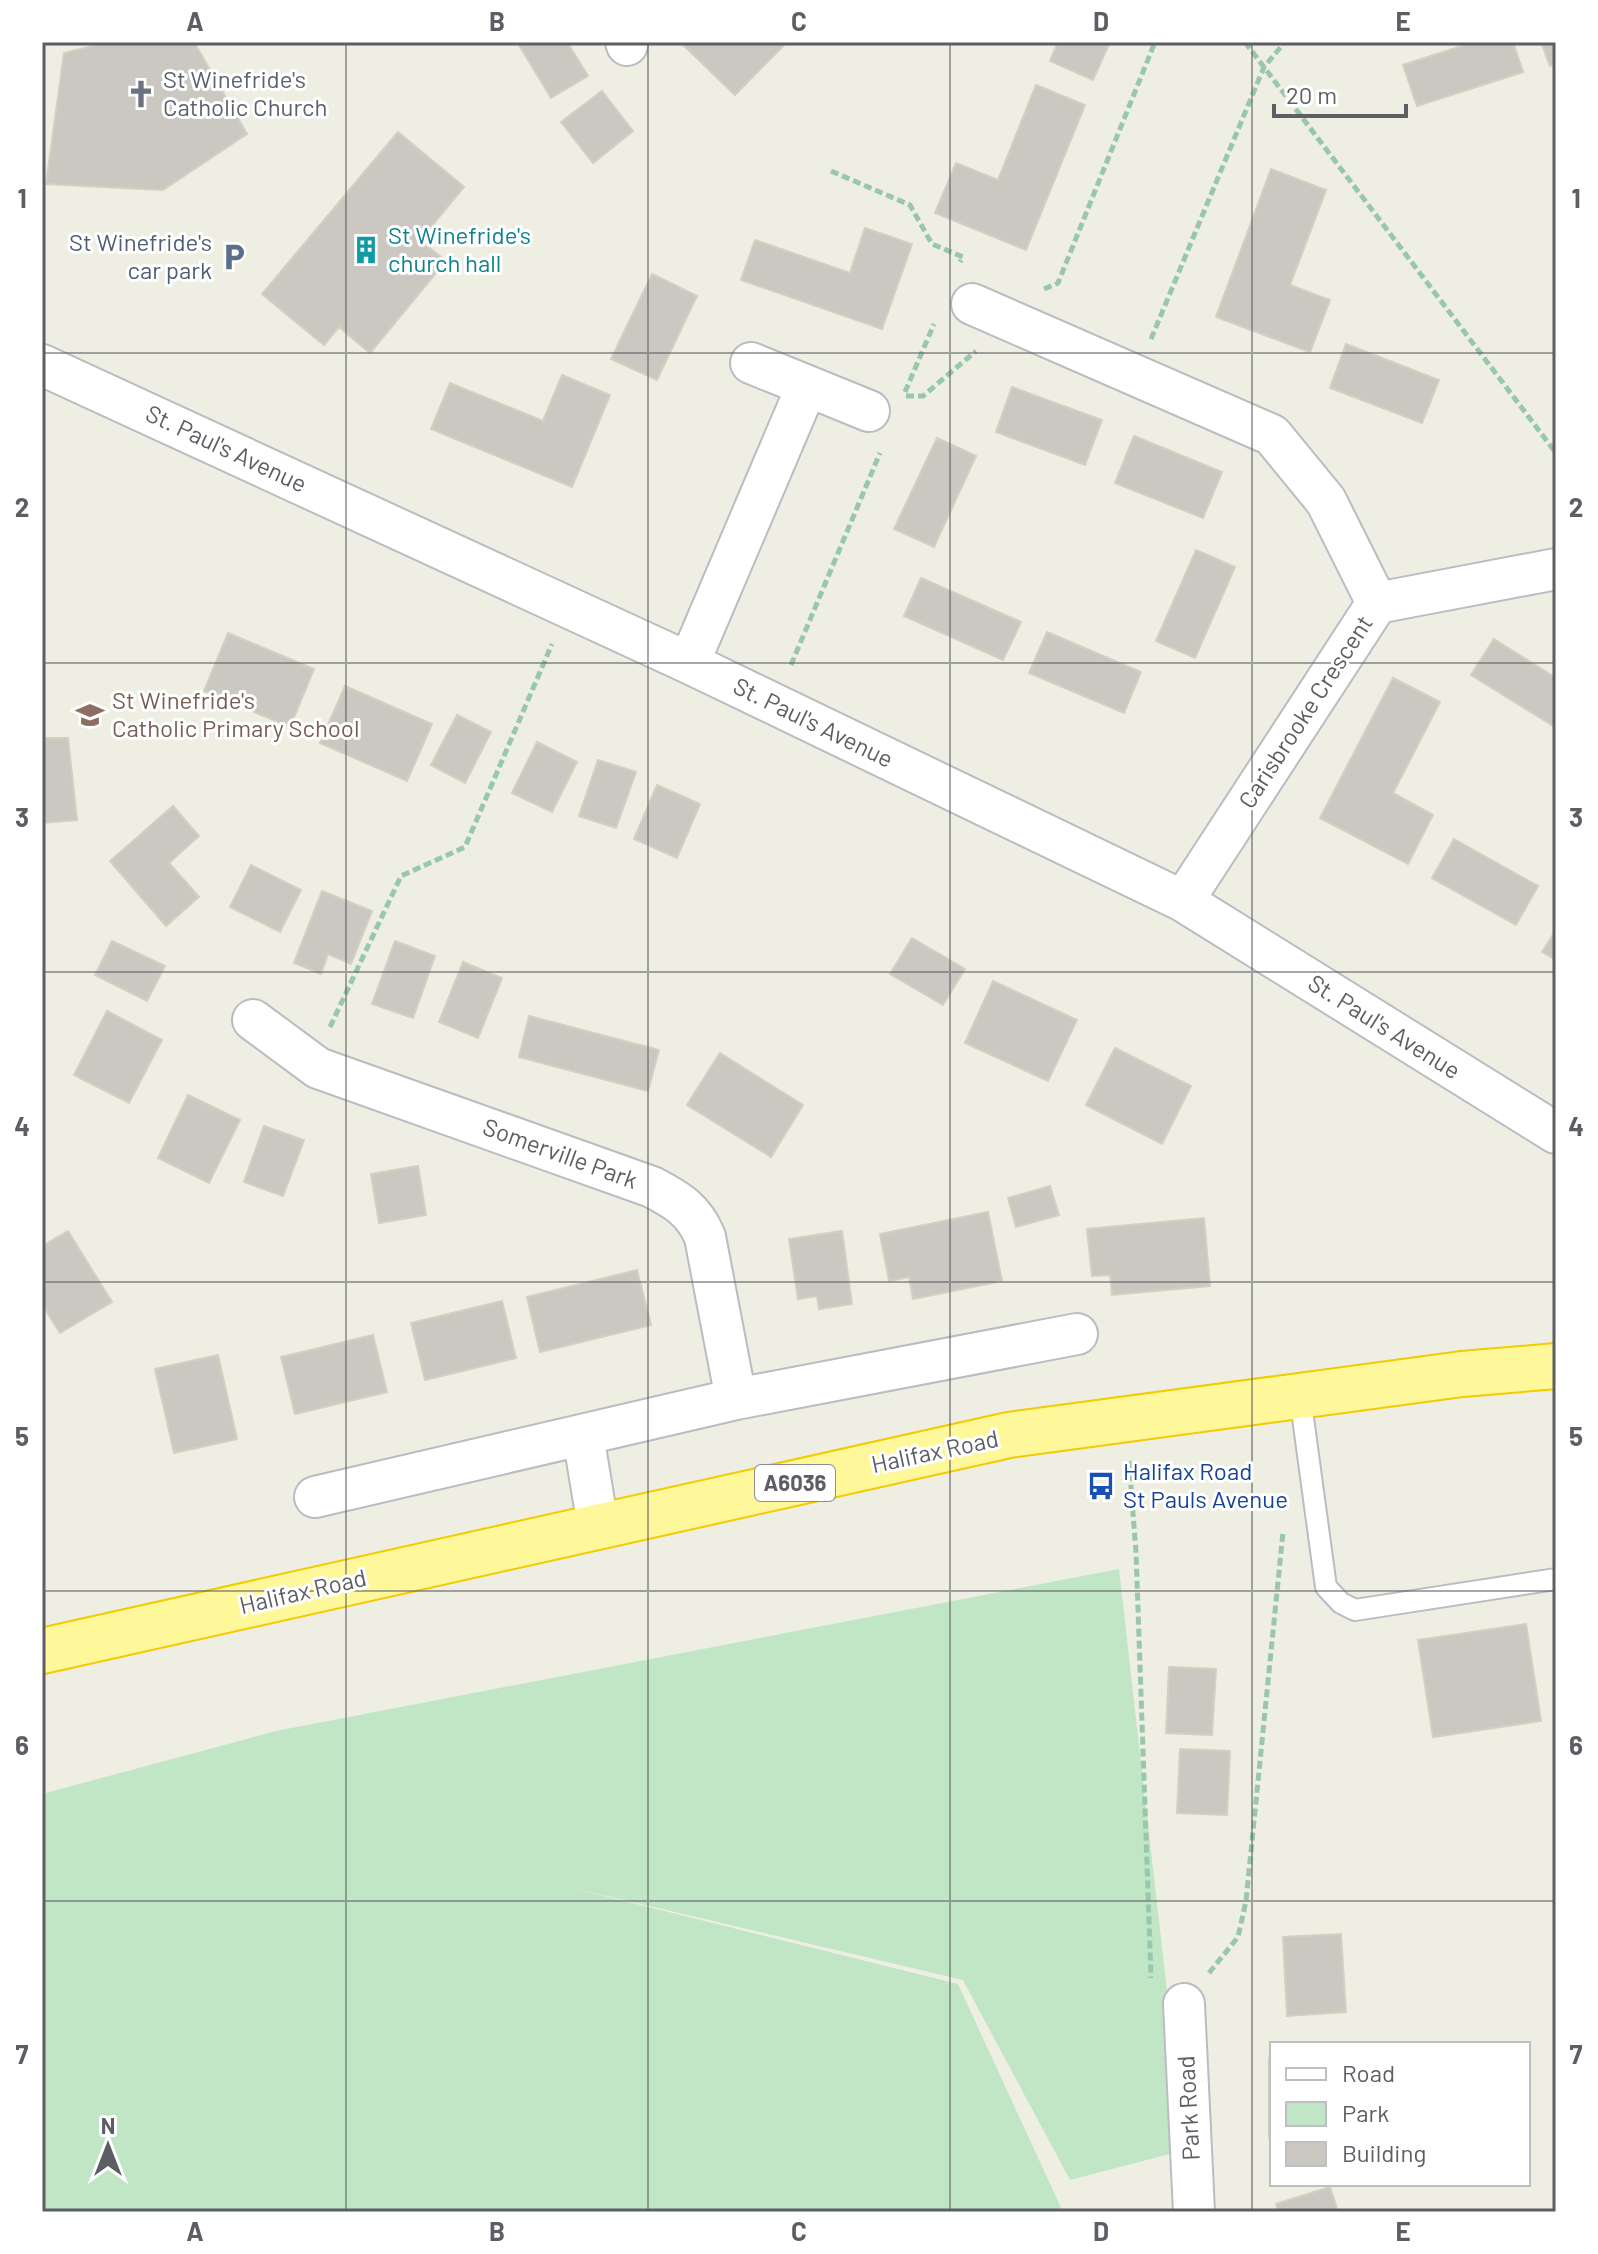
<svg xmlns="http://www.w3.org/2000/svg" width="1598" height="2254" viewBox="0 0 1598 2254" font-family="Barlow,sans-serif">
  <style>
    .green { fill: #c0e6c6 }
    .building { fill: #cac8c1; stroke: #d3d0c2; stroke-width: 2 }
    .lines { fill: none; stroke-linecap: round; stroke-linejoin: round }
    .service-casing { stroke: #bbbcc2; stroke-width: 24 }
    .minor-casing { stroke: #bbbcc2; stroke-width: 44 }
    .trunk-casing { stroke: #f2cb00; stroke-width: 48 }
    .path { stroke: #99c7ad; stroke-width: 5; stroke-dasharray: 8 4; stroke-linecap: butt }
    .service { stroke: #fff; stroke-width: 20 }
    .minor { stroke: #fff; stroke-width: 40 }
    .trunk { stroke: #fef89a; stroke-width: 44 }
    .grid { fill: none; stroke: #5c5e64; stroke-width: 2; stroke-opacity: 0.55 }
    .labels { text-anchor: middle; stroke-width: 6; stroke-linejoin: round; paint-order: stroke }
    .shield { fill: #fff; stroke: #8d8e92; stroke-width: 2 }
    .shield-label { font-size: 22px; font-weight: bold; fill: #5c5e64 }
    .worship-label { font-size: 24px; fill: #5b616d; stroke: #fff; text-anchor: start }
    .culture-label { font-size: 24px; fill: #0d838f; stroke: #fff; text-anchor: start }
    .service-label { font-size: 24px; fill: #4e5e75; stroke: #fff; text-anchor: end }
    .street-label { font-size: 24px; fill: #5c5e64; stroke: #fff }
    .education-label { font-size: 24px; fill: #785e54; stroke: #fff; text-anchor: start }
    .transit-label { font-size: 24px; fill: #164399; stroke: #fff; text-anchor: start }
    .neatline { fill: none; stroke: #5c5e64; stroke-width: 3 }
    .grid-label { font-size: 26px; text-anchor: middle; font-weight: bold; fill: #5c5e64 }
  </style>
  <rect width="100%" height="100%" fill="#eeeee3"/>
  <path class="green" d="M1119 1569 1185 2150 1070 2180 963 1980 556 1884 958 1984 1063 2212H42V1794L276 1731Z"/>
  <path class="building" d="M108 42H194L247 134 163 190 46 184 64 53Z
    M524 42H567L588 76 551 98 519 45Z
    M680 42H787L735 95Z
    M1058 42H1110L1093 80 1050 61Z
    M1474 42H1513L1523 72 1417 106 1403 65Z
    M1541 42H1556V64L1550 66Z
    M1036 85 1085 105 1026 250 935 213 956 163 998 180Z
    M602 91 633 131 593 163 561 122Z
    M398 132 464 187 420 240 446 261 370 353 339 327 324 345 262 294Z
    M1271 169 1326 190 1290 285 1330 300 1310 352 1216 317Z
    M865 228 912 244 882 329 741 280 755 240 850 273Z
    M652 274 697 296 657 380 611 359Z
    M1346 344 1439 380 1422 423 1330 388Z
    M562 375 610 395 572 487 431 429 450 383 543 421Z
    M1012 387 1102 420 1085 465 996 432Z
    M1134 436 1222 472 1203 518 1115 483Z
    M937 438 976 456 934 547 894 529Z
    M1196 550 1235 567 1195 658 1156 641Z
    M921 578 1021 622 1003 660 904 616Z
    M1047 632 1141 672 1124 713 1029 673Z
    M228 633 314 669 290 727 204 691Z
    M1494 639 1556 678 1555 727 1471 675Z
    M1393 678 1440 702 1393 793 1433 815 1408 864 1320 818Z
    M345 686 432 724 407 781 320 743Z
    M457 715 491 732 465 783 431 765Z
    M42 738H68L77 820 42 823Z
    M537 742 577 762 552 812 512 793Z
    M598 760 636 772 616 828 579 816Z
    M657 785 700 804 677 858 634 839Z
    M173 806 199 836 169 863 199 897 166 926 110 861Z
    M1454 839 1538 886 1516 925 1432 878Z
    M251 865 301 890 280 932 230 907Z
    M322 891 372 911 351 964 328 954 321 974 294 963Z
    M1556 930V960L1542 952Z
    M912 938 965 969 943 1005 890 974Z
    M112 941 165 966 147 1001 95 975Z
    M395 941 435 956 413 1018 372 1004Z
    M463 962 502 978 478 1038 439 1022Z
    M993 981 1077 1020 1048 1081 965 1043Z
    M107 1011 162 1040 129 1103 74 1075Z
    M529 1016 659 1050 648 1091 519 1057Z
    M1115 1048 1191 1086 1162 1144 1086 1105Z
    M720 1053 803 1105 771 1157 687 1105Z
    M188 1095 240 1120 209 1183 158 1158Z
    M264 1126 304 1140 283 1196 244 1182Z
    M418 1166 426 1215 379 1223 371 1174Z
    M1050 1186 1059 1215 1016 1227 1008 1198Z
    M988 1212 1002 1281 913 1299 909 1277 889 1281 880 1234Z
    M1204 1218 1210 1286 1112 1295 1110 1275 1092 1276 1087 1229Z
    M68 1231 112 1302 60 1333 42 1304V1246Z
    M842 1231 852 1304 819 1309 817 1296 798 1299 789 1239Z
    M637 1270 651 1325 540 1352 527 1297Z
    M502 1301 516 1358 425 1380 411 1323Z
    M373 1335 387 1392 295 1414 281 1357Z
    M218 1355 237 1439 174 1453 155 1369Z
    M1526 1624 1541 1721 1433 1737 1418 1640Z
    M1169 1667 1216 1669 1212 1735 1166 1733Z
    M1180 1749 1230 1751 1227 1815 1177 1813Z
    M1341 1934 1346 2012 1287 2016 1283 1937Z
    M1269 2058H1272V2138H1269Z
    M1330 2187 1338 2212H1279L1276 2204Z"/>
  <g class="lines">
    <defs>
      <path id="service" d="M1300 1396 1326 1587 1341 1603 1355 1610 1556 1579"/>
      <path id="minor" d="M626 42 627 45
        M972 304 1272 435 1326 501 1377 603 1183 901
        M751 363 869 411
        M42 365 689 663 1183 901 1556 1133
        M1377 603 1556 569
        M689 663 807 386
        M253 1020 318 1068 652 1187C677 1200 694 1210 705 1237L736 1399
        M583 1435 598 1526
        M315 1497 736 1399 1077 1334
        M1184 2004 1194 2212"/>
      <path id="trunk" d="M42 1651 1009 1435 1462 1374 1556 1366"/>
    </defs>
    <use href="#service" class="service-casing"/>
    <use href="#minor" class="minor-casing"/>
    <use href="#trunk" class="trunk-casing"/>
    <path class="path" d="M1245 42 1556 453
      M831 171 910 205 932 244 963 257 960 262
      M1044 289 1058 283 1155 42
      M1151 339 1264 67 1285 42
      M905 392 934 324
      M906 396H923L976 351
      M791 665 880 453
      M330 1027 401 876 465 847 552 644
      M1129 1461 1136 1552 1151 1978
      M1209 1973 1238 1937 1246 1901 1283 1532"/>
    <use href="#service" class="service"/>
    <use href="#minor" class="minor"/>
    <use href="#trunk" class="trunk"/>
  </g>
  <path class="grid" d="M346 42V2212M648 42V2212M950 42V2212M1252 42V2212M42 353H1556M42 663H1556M42 972H1556M42 1282H1556M42 1591H1556M42 1901H1556"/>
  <defs>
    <symbol id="church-bare" viewBox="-9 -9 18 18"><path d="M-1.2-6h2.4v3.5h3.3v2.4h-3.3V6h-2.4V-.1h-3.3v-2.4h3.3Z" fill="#6b7280" stroke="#fff" stroke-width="2.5" paint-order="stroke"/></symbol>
    <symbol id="building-bare" viewBox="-9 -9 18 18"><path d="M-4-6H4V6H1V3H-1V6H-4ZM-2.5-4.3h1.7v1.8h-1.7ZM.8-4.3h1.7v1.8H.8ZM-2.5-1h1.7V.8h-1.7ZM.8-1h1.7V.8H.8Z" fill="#0f9aa8" stroke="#fff" stroke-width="2.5" paint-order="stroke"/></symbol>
    <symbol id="parking-bare" viewBox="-9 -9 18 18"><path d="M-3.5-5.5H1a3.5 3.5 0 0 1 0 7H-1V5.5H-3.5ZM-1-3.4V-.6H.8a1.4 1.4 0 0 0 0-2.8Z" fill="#5c6f8a" stroke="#fff" stroke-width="2.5" paint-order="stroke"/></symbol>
    <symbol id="school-bare" viewBox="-9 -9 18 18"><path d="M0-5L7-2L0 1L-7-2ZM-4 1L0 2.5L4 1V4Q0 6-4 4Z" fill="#8d6e63" stroke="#fff" stroke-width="2.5" paint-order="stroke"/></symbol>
    <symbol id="bus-bare" viewBox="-9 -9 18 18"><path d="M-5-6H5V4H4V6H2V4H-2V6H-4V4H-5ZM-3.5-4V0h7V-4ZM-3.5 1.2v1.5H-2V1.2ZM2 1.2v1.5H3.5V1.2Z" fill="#1a4fb4" stroke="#fff" stroke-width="2.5" paint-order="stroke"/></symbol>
  </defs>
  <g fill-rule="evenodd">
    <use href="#church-bare" x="121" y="74" width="40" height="40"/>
    <use href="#building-bare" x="346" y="230" width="40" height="40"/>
    <use href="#parking-bare" x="214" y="237" width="40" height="40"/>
    <use href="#school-bare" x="70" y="695" width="40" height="40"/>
    <use href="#bus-bare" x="1081" y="1466" width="40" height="40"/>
  </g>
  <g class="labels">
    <rect class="shield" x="755" y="1465" width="80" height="36" rx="6"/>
    <g class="shield-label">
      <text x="795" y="1491">A6036</text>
    </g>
    <g class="worship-label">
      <text x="163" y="88">St Winefride's<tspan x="163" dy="28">Catholic Church</tspan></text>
    </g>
    <g class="culture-label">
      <text x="388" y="244">St Winefride's<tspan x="388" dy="28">church hall</tspan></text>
    </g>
    <g class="service-label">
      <text x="212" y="251">St Winefride's<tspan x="212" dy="28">car park</tspan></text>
    </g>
    <g class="street-label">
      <text transform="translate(226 449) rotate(25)" y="8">St. Paul's Avenue</text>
      <text transform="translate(1306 712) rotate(-57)" y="8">Carisbrooke Crescent</text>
      <text transform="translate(813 723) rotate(26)" y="8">St. Paul's Avenue</text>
      <text transform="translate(1384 1027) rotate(32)" y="8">St. Paul's Avenue</text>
      <text transform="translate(560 1154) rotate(20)" y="8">Somerville Park</text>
      <text transform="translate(935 1452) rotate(-12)" y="8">Halifax Road</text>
      <text transform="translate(303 1592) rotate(-13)" y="8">Halifax Road</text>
      <text transform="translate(1189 2108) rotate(-93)" y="8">Park Road</text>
    </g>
    <g class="education-label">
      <text x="112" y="709">St Winefride's<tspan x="112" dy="28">Catholic Primary School</tspan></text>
    </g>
    <g class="transit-label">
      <text x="1123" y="1480">Halifax Road<tspan x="1123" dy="28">St Pauls Avenue</tspan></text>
    </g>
  </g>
  <rect width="1598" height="2254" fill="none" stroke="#ffffff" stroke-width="88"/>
  <rect x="1270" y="2042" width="260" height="144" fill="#ffffff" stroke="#bebfc1" stroke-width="2"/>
  <rect x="1286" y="2068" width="40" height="12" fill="#ffffff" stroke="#bebfc1" stroke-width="2"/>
  <text x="1342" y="2082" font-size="24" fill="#5c5e64">Road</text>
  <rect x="1286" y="2102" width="40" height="24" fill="#c0e6c6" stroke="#bebfc1" stroke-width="2"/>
  <text x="1342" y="2122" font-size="24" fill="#5c5e64">Park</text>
  <rect x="1286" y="2142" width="40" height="24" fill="#cac8c1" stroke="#bebfc1" stroke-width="2"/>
  <text x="1342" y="2162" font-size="24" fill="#5c5e64">Building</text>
  <g transform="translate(108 2146)" stroke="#ffffff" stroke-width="6" paint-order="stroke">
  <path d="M0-6L14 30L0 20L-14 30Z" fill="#5c5e64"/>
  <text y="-12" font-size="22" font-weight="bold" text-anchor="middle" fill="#5c5e64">N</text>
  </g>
  <path d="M1274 104v12h132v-12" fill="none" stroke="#5c5e64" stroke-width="4"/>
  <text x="1286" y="104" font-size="24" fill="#5c5e64" stroke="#ffffff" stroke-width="6" paint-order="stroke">20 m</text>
  <rect x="44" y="44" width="1510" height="2166" class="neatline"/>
  <g class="grid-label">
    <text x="195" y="31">A</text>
    <text x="497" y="31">B</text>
    <text x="799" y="31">C</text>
    <text x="1101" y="31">D</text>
    <text x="1403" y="31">E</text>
    <text x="22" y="208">1</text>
    <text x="1576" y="208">1</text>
    <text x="22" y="517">2</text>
    <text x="1576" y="517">2</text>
    <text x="22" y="827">3</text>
    <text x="1576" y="827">3</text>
    <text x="22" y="1136">4</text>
    <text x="1576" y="1136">4</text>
    <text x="22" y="1446">5</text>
    <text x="1576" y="1446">5</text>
    <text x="22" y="1755">6</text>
    <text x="1576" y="1755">6</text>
    <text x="22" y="2064">7</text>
    <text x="1576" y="2064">7</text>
    <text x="195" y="2241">A</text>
    <text x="497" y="2241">B</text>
    <text x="799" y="2241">C</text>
    <text x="1101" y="2241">D</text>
    <text x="1403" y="2241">E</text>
  </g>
</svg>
